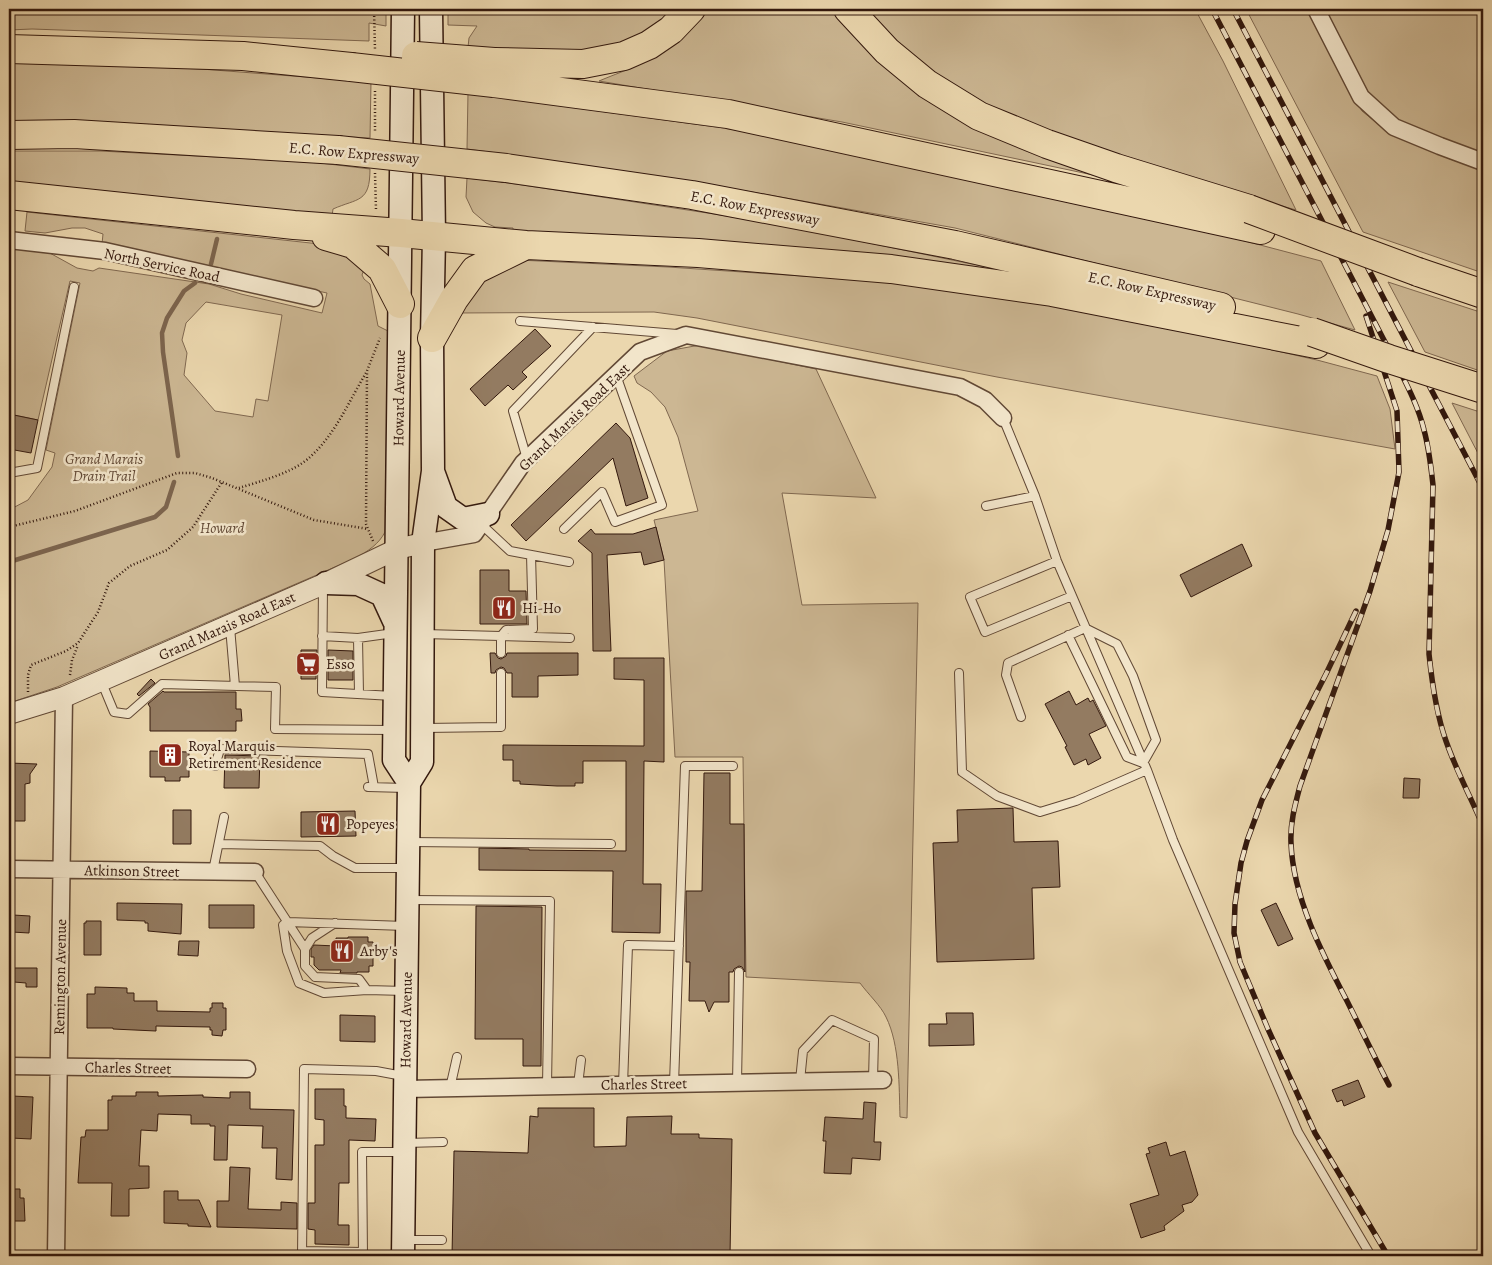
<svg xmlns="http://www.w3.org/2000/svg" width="1492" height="1265" viewBox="0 0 1492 1265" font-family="Alegreya,serif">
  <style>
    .green { fill: #ccb793; stroke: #806850; fill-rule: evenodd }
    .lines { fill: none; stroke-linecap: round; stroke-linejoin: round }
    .stream { stroke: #7c644d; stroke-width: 4.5 }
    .building { fill: #937b61; stroke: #33180d }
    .service-casing { stroke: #614835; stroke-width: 10 }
    .minor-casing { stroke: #614835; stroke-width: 19 }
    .tertiary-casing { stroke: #614835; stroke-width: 22 }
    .secondary-casing { stroke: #33180d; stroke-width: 25 }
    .motorway-casing { stroke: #33180d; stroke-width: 30 }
    .path { stroke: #33180d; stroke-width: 2.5; stroke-dasharray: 1 2.5; stroke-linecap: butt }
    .service { stroke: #f2e5ca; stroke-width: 8 }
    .minor { stroke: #f2e5ca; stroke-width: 16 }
    .tertiary { stroke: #f2e5ca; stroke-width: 20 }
    .secondary { stroke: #f2e5ca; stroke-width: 22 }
    .motorway { stroke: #ebd7ae; stroke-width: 28 }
    .rail-casing { stroke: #33180d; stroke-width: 5.5 }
    .rail { stroke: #f2e5ca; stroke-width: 4; stroke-dasharray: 11; stroke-linecap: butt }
    .motorway-bridge-casing { stroke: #33180d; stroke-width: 30; stroke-linecap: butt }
    .motorway-bridge { stroke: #ebd7ae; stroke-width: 28 }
    .labels { text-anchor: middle; stroke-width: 5; stroke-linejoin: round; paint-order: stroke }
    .street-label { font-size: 15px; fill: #33180d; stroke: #f2e5ca }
    .park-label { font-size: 15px; font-style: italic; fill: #614835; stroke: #f2e5ca }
    .poi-label { font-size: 15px; fill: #33180d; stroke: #f2e5ca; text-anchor: start }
  </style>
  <rect width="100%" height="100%" fill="#ebd7ae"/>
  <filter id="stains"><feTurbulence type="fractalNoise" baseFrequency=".004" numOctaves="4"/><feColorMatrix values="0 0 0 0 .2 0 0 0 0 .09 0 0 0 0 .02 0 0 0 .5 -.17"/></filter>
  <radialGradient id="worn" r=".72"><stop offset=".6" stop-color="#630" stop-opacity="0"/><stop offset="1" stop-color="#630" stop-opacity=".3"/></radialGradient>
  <path class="green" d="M26 9H386V26L369 23V41L32 29 9 30V11Z
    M448 9H682L647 36 586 54 468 47 469 38 477 26 448 25Z
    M707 9H837L845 20 1093 170V175L842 122 599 81C620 72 643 65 663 52 676 43 698 22 707 9Z
    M867 9H1195L1223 61 1296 210 1202 183 1115 155 1013 118 952 89 906 56Z
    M1246 9H1307L1345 82 1362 111 1389 133 1450 159 1483 169V273L1363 232Z
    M1324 9H1483V154L1400 124 1378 106 1362 83Z
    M9 61 201 69 371 82 370 138 161 127 9 124Z
    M468 93 730 129 926 164 1245 241 1321 261 1355 330 1298 314 955 228 752 192 504 154 467 149Z
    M9 151H100L312 162 370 169C370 203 358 198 333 209L332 216 9 187Z
    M467 178 516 184 714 214 787 226 1020 274 513 236V228L495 227 486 223 473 212 466 197Z
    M27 212 338 246 365 267 362 275 364 279 370 284 378 326 388 331 385 532C379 544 368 551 356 558L57 687 9 703V510L28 500 52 467 55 453 46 450 80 283 70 281 38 420 9 414V247L48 252 77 268 93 271 99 268 209 284 241 294 322 313 327 293 102 244 103 234 85 228H72L45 233 25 231ZM206 302 282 315 268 401 256 399 253 417 215 411 184 375 187 353 182 340 186 323Z
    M518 260 668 267 876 281 1026 300 1166 326 1317 360 1377 376 1390 409 1395 449 997 377 697 318 654 312 456 313 471 288Z
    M1388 282 1483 313V372L1425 352Z
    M700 345 816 369 876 498 782 493 802 605 918 603 907 1118 900 1117C899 1087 900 1045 886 1017 881 1006 868 994 860 983L746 977 743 757H675L664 560 654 520 698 511 678 437 665 407 651 392 637 383 634 376 667 351Z
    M1452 403 1483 413V463Z"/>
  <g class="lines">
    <path class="stream" d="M211 264 217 239
      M178 456 163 352 162 333 167 318 184 291 195 283
      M9 562 155 517 166 507 174 482"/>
  </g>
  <path class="building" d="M535 329 551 346 522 372 527 377 513 390 508 385 485 406 470 389Z
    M9 414 38 420 31 453 9 449Z
    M616 423 630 438 648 498 626 506 613 458 526 541 511 525Z
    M656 527 664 560 644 565 641 552 607 555 611 651H593L592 553 578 541 591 529 595 534H633Z
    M1242 544 1252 566 1191 597 1180 575Z
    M480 570H509V591H526L527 624H480Z
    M301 650H317L316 679H301Z
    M328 650 353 651V680H328Z
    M490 653H495L498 658 501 659 506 656 507 653H578V675L538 676V697H512V673H507L504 668 501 667 496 670 495 673H491Z
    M614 658H664V762L644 761 643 884H661L660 933 612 932 613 871 479 870V848L529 849V850L626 851V761H583V783H575V786H557L520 784V781H513V760H503V745L644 746V680L614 679Z
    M151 679 155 683 139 696 137 694Z
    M163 691 164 692H236V709H241L242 721H236V731H150V707L148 704Z
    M1069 691 1076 705 1088 698 1090 702 1093 700 1106 726 1089 734 1101 758 1088 765 1086 759 1074 765 1065 747 1067 746 1045 704Z
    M150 751 189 752V777H180V781H165V777H150Z
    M225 755 260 756 259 788H224Z
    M9 763 37 764 30 774V783L25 784V821H9Z
    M704 773H730V824H744L745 972 742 967 739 966 734 969 733 972H729V1002H714L709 1012 705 1001H689L690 962H686V891H702Z
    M1404 778 1420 779 1419 798H1403Z
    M1013 808 1014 842 1058 841 1060 887 1032 888 1034 959 937 962 933 843 958 842 957 810Z
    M173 810H191V844H173Z
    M355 811 356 836 301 837V812Z
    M117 903 182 904 181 934 148 931V923H145V921L117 920Z
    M1276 903 1293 939 1278 946 1261 910Z
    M209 905H254V928H209Z
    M476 906 542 907 541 1066H523V1039H475Z
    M13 915 30 916 29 933 12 932Z
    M86 921H101V955H84V923H86Z
    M348 937H368V942H373V966H369V972H357V973H340L341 970H319L314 965V957H311V949L314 945 336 946V938H348Z
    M179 941H199L198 956 178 955Z
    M14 968H37V987H26V983L14 982Z
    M95 987 127 988V993H134V1001H157V1011L210 1012V1008H212V1003H223V1008H226V1030H223L222 1036 212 1035V1030H210V1027L156 1026V1031L113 1029V1028H87V994H95Z
    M946 1013H973L974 1045 929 1046V1024H947Z
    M340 1015 375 1016V1042L340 1041Z
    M1358 1080 1365 1097 1344 1106 1342 1100 1337 1102 1332 1090Z
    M315 1089H344V1106H346V1118L376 1119 375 1141 349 1140V1183H339L338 1225H349V1245L315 1244V1230L308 1229V1203H315V1145H324V1120L315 1119Z
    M136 1092H158V1096L203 1095V1097L230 1098V1092H250V1109L294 1110 292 1180 276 1179 277 1148H262L263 1126 228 1125 227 1160H214L215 1126H210V1124H191V1115L158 1114 157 1131 141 1130 139 1166H149V1188L129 1189V1216H111L112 1183H78L81 1137H85L86 1130H108V1100H112V1096H136Z
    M12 1096 33 1097 31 1139 11 1138Z
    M864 1102 876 1103 874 1142H881L880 1160 852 1158 851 1174 824 1173 826 1141H823L825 1117 863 1119Z
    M538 1108H594V1147L626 1146 627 1117 672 1116 671 1134H699V1138L732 1139 730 1256H452L454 1151 528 1153 530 1116 538 1117Z
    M1166 1142 1170 1156 1185 1151 1198 1195 1192 1202 1182 1205 1184 1211 1164 1226 1165 1230 1141 1238 1130 1204 1159 1195 1146 1154 1150 1153 1148 1148Z
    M230 1167 250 1168 248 1209 281 1210V1202L297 1203V1229L217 1227V1201H229Z
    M9 1189H20V1198H24L25 1221H9Z
    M164 1191H178V1200H199L211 1227 188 1226V1224L164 1223Z"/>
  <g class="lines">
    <defs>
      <path id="service" d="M520 321 677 334
        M1003 418 1035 496 1057 561 1147 770 1173 840 1298 1132 1371 1256
        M527 459 513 411 593 327
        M9 473 37 468 74 287
        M986 506 1035 496
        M481 524 510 551 569 562
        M564 529 602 492 615 522 662 505 616 375
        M1057 561 970 597 985 632 1072 596
        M323 587 322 692 393 696
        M230 627 235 686
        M424 634 570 638
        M322 636 358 638 394 633
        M358 638 359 694
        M501 653V636L506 630 533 629 531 555
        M959 673 962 772 997 796 1040 812 1076 801 1147 770
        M102 683 114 712 128 714 162 684 276 687 275 729 392 730
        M1021 717 1006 675 1008 663 1085 628 1117 644 1133 676 1156 740 1143 763 1127 757 1068 635
        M424 728 501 727V673
        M215 766 220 749 368 754 374 787
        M368 787 406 788
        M410 842 611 844
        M219 844 320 846 333 856 355 868H406
        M213 871 224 817
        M255 872 305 949
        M409 900 550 901 547 1086
        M335 923 312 938 305 949V966L315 977 359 979 367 990
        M405 991 367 990 324 993 299 983 287 951 283 925 288 922 405 926
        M800 1081 803 1051 832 1020 874 1039 873 1080
        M737 1083 739 972
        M674 1084 685 766H733
        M578 1085 581 1060
        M623 1085 628 945 679 946
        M450 1088 457 1057
        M406 1143 443 1142
        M406 1240H442
        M302 1251 363 1252
        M302 1256 304 1069 376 1071 403 1076
        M363 1256 362 1152H403"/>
      <path id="minor" d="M1316 9 1361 97 1394 127 1440 146 1483 162
        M9 240 105 251 314 298
        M423 543 474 534 523 463 640 352 686 335 960 387 985 400 1003 418
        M9 869 255 872
        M9 1066 247 1069
        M405 1089 883 1080
        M56 1256 64 697"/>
      <path id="tertiary" d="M9 714 64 697 326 583 397 549 423 543"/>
      <path id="secondary" d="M403 9 394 760 409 783
        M434 474 446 507 463 519 488 514
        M326 583 358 584 382 595 394 621
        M403 1256 409 783 422 762 423 543 433 471 432 338 434 237 431 9"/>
      <path id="motorway" d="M848 9 887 51 927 84 979 116 1047 144 1116 168 1249 209
        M9 49 243 56 351 67
        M494 62 583 64 624 56 649 45 671 30 691 9
        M494 83 728 114 1261 230
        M9 135 74 134 338 150
        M506 168 692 195 955 245 1221 307
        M9 195 294 225 401 233 526 245 698 253 891 269 1052 292 1316 344
        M326 236 353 244 382 269 400 304
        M1418 272 1483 294
        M432 338 454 299 475 270 526 245"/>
    </defs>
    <use href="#service" class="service-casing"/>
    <use href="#minor" class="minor-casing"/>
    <use href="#tertiary" class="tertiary-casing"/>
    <use href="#secondary" class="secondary-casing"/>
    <use href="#motorway" class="motorway-casing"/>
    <path class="path" d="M374 9 375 50
      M375 91V133
      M375 173 376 210
      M239 488C261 481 293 473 310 457 335 435 349 401 366 373
      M9 527 75 511 177 473H195L212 478 314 520 368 529
      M373 541 366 524 367 371 380 338
      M70 675 72 660 78 645
      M28 692V675L31 665 66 651 78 643 98 612 109 583 130 566 167 550 193 527 222 482"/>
    <use href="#service" class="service"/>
    <use href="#minor" class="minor"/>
    <use href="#tertiary" class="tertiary"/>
    <use href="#secondary" class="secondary"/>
    <use href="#motorway" class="motorway"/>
    <defs>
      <path id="rail" d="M1212 9 1399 369C1409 389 1419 409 1424 430 1429 448 1431 467 1433 485L1429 654C1432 683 1436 713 1446 741 1456 770 1471 798 1483 826
        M1233 9 1483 489
        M1366 316 1397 411 1399 472 1388 530 1370 591 1300 786C1295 805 1290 823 1291 843 1293 898 1323 955 1348 1003 1362 1031 1375 1058 1389 1085
        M1356 611 1326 674 1262 800 1247 841 1241 863 1235 904 1234 933 1240 962 1268 1029 1315 1133 1388 1256"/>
    </defs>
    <use href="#rail" class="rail-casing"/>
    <use href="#rail" class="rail"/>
    <defs>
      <path id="motorway-bridge" d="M416 56 494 62
        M351 67 494 83
        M338 150 506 168
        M1249 209 1418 272
        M1312 332 1389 359 1483 389"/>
    </defs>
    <use href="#motorway-bridge" class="motorway-bridge-casing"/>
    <use href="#motorway-bridge" class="motorway-bridge"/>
  </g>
  <defs>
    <symbol id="restaurant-square" viewBox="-11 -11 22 22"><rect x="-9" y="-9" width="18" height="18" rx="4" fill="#8f2418" stroke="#f2e5ca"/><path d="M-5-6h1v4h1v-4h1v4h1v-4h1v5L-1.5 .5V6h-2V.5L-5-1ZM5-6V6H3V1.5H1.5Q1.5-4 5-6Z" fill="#fff"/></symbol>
    <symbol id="supermarket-square" viewBox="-11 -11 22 22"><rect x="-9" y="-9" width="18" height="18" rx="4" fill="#8f2418" stroke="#f2e5ca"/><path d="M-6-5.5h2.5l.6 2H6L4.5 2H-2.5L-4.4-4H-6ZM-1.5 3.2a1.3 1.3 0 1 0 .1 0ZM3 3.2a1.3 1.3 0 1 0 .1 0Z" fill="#fff"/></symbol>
    <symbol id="building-square" viewBox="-11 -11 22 22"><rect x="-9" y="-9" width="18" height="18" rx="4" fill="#8f2418" stroke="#f2e5ca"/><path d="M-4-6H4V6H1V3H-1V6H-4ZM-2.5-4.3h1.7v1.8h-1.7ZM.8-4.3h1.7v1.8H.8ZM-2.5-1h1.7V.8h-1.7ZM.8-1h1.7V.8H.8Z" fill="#fff"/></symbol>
  </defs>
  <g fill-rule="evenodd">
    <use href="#restaurant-square" x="490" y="594" width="28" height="28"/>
    <use href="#supermarket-square" x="294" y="650" width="28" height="28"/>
    <use href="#building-square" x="156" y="741" width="28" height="28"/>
    <use href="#restaurant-square" x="314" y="810" width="28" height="28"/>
    <use href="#restaurant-square" x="328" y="937" width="28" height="28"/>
  </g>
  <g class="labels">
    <g class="street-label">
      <text transform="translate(354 153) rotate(5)" y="5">E.C. Row Expressway</text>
      <text transform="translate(755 208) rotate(11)" y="5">E.C. Row Expressway</text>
      <text transform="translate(162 265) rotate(12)" y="5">North Service Road</text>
      <text transform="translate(1152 291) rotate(13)" y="5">E.C. Row Expressway</text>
      <text transform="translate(399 398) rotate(-89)" y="5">Howard Avenue</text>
      <text transform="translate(574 417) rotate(-44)" y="5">Grand Marais Road East</text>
      <text transform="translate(227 626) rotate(-24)" y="5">Grand Marais Road East</text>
      <text transform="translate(132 871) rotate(1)" y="5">Atkinson Street</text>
      <text transform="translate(60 977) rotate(-89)" y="5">Remington Avenue</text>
      <text transform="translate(406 1020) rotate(-89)" y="5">Howard Avenue</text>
      <text transform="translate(128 1068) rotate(1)" y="5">Charles Street</text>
      <text transform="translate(644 1084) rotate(-1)" y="5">Charles Street</text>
    </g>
    <g class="park-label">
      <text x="104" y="464">Grand Marais<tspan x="104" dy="17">Drain Trail</tspan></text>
      <text x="222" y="533">Howard</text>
    </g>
    <g class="poi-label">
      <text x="522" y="613">Hi-Ho</text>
      <text x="326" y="669">Esso</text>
      <text x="188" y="751">Royal Marquis<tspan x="188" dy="17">Retirement Residence</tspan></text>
      <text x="346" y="829">Popeyes</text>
      <text x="360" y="956">Arby's</text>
    </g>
  </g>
  <rect width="1492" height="1265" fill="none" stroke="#ebd7ae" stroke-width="30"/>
  <rect x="10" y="10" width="1472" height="1245" fill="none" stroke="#33180d" stroke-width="2.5"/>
  <rect x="15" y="15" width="1462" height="1235" fill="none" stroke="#33180d"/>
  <rect width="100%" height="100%" filter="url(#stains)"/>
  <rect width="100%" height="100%" fill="url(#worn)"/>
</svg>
